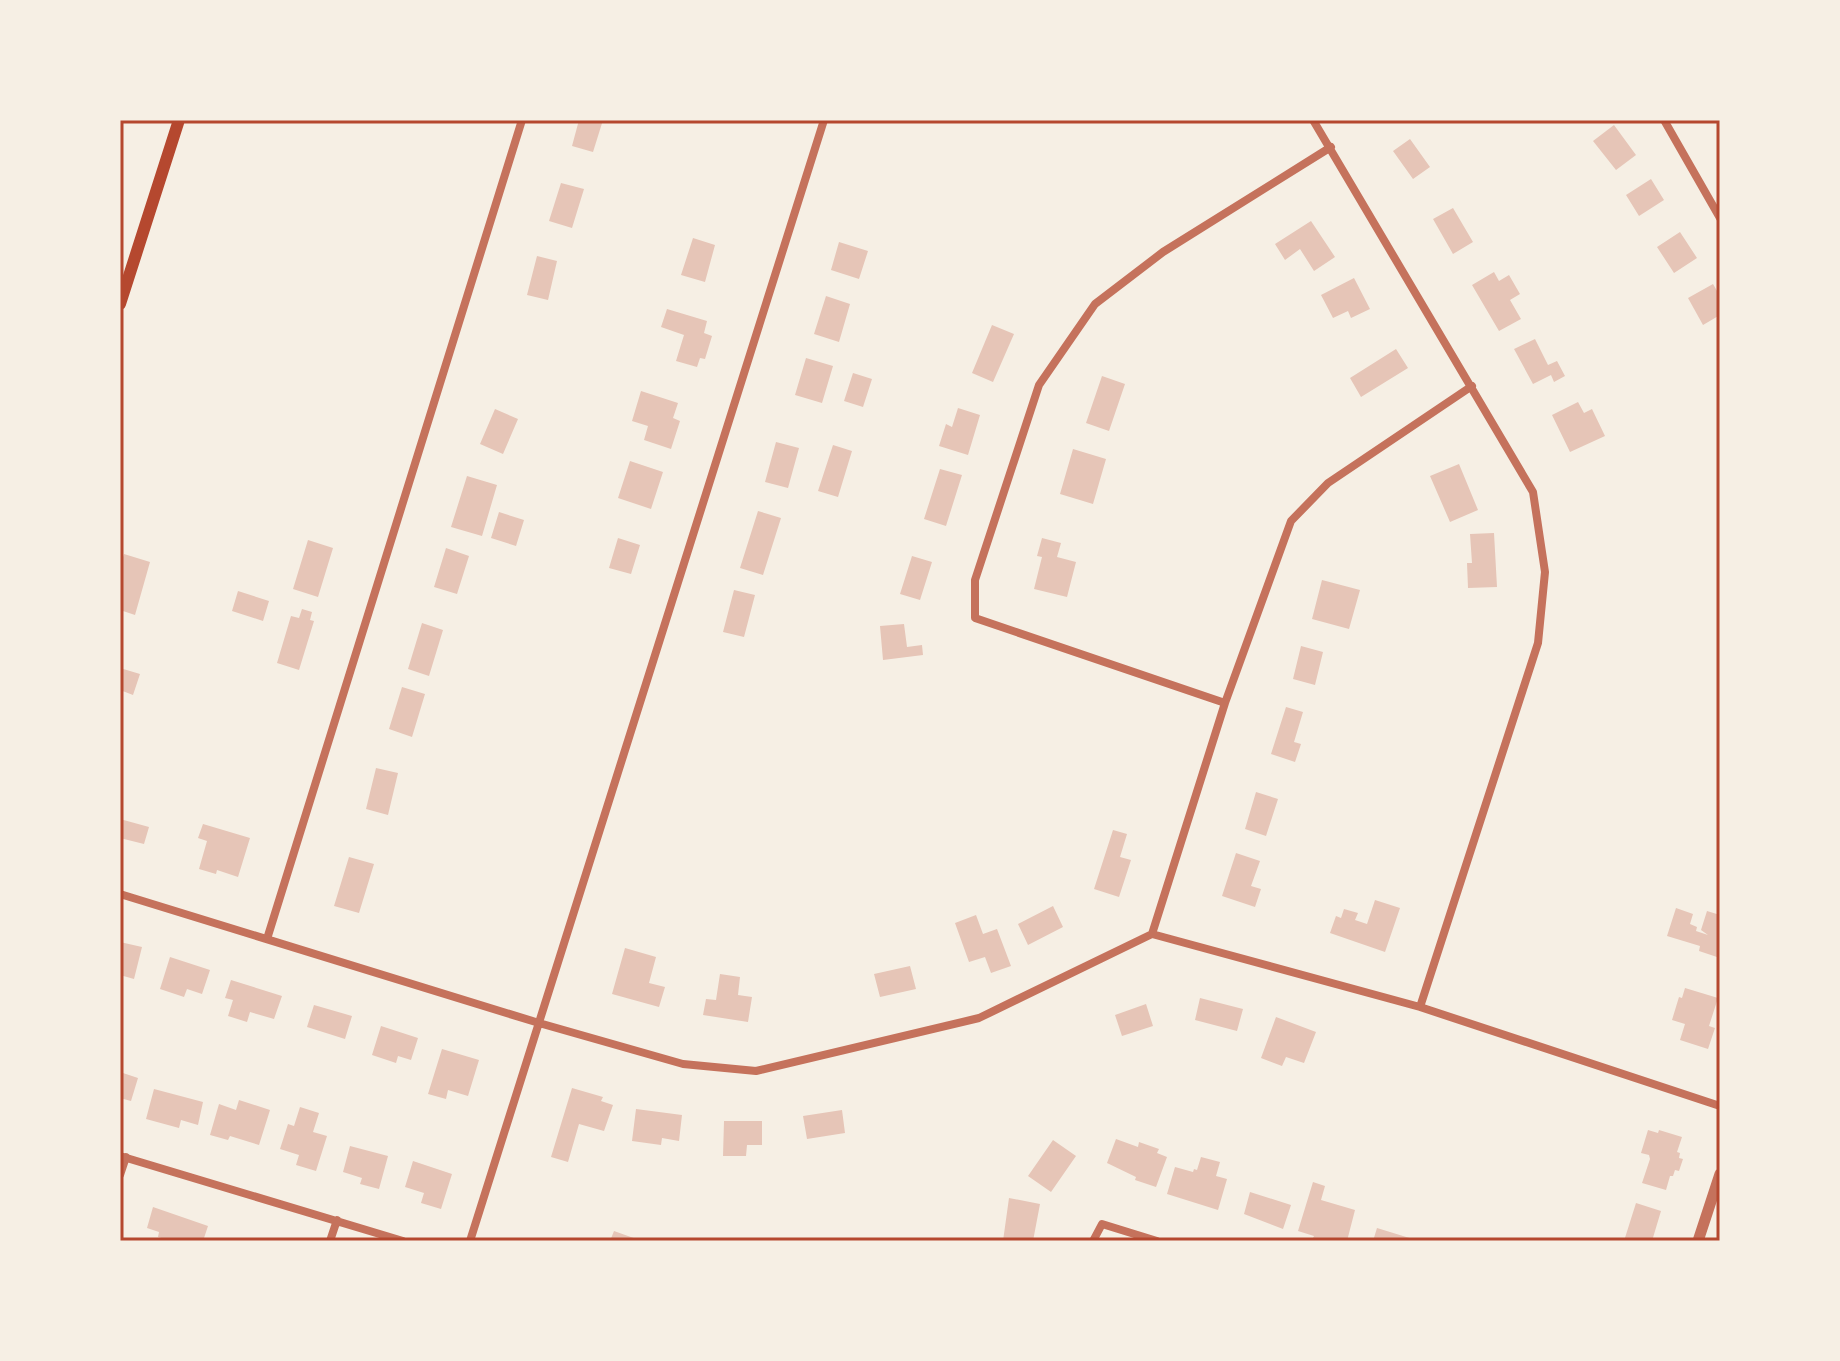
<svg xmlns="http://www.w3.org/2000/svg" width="1840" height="1361" viewBox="0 0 1840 1361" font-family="Rubik,sans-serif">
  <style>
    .building { fill: #e6c5b7 }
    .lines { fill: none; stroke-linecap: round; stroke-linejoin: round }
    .minor { stroke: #c5725c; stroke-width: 8 }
    .tertiary { stroke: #c5725c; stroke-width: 11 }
    .secondary { stroke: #b5482f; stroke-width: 12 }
    .neatline { fill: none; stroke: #b5482f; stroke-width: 3 }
  </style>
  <rect width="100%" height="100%" fill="#f6efe4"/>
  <path class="building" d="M579 120H603L593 152 572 146Z
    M1614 125 1636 155 1616 170 1593 141Z
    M1410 139 1430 167 1413 179 1393 151Z
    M1651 179 1664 200 1639 216 1626 195Z
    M561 183 584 189 572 228 549 221Z
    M1453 208 1473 242 1453 254 1433 219Z
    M1311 221 1335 257 1314 271 1300 249 1285 260 1275 244Z
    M1680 232 1697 258 1674 273 1657 247Z
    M693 238 715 245 705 282 681 275Z
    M839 242 868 251 859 279 831 270Z
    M537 256 557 261 548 300 527 295Z
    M1494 272 1499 281 1509 275 1520 294 1510 300 1521 319 1499 331 1472 285Z
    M1354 278 1370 309 1351 318 1348 311 1333 318 1321 295Z
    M1713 284 1720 296V315L1703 325 1688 298Z
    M826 296 850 304 839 342 814 334Z
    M667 309 707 321 704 333 712 336 705 359 700 358 697 367 676 361 684 335 661 327Z
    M992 325 1014 334 993 382 972 373Z
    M1535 339 1548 365 1557 361 1565 376 1554 382 1551 375 1533 384 1514 349Z
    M1396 349 1408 368 1361 397 1350 378Z
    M806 358 833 366 822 403 795 395Z
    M853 373 872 379 863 407 844 401Z
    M1102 376 1125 384 1109 431 1086 423Z
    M641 391 678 403 673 418 680 421 671 449 644 440 648 426 632 421Z
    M1578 402 1584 413 1592 409 1605 436 1570 452 1552 415Z
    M958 408 980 415 968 455 939 446 946 424 952 427Z
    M495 409 518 419 503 454 480 444Z
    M776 442 799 448 788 488 765 482Z
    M833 445 852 451 838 497 818 491Z
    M1073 449 1106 459 1093 504 1060 494Z
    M630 461 663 472 651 509 618 498Z
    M1459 464 1478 510 1450 522 1430 476Z
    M940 469 962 475 946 526 924 519Z
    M467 476 497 485 482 536 451 527Z
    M758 511 781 518 763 575 740 568Z
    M499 512 524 520 516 546 491 538Z
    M1494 533 1497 587 1468 588 1467 563H1472L1470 534Z
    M618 538 640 545 631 574 609 568Z
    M1042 538 1061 543 1057 557 1076 562 1067 597 1034 589 1042 557 1037 556Z
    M308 540 333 548 318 597 293 589Z
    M446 548 469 556 457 594 434 587Z
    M124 554 150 562 135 615 120 610V567Z
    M912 556 932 562 920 600 900 594Z
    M1322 580 1360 590 1349 629 1312 619Z
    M734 590 755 595 744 637 723 632Z
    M238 591 269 601 263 621 232 611Z
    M302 609 312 612 310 620 314 621 299 670 277 663 291 616 299 618Z
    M422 623 443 630 429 676 408 669Z
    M904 624 907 647 922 645 923 655 883 660 880 626Z
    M1301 646 1323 652 1315 685 1293 679Z
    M120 668 140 674 133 695 120 690Z
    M402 687 425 694 412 737 389 729Z
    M1286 707 1303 712 1294 742 1301 744 1295 762 1271 754Z
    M376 768 398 773 388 815 366 809Z
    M1256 792 1278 799 1266 836 1245 829Z
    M120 819 149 827 144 844 120 838Z
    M203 824 250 838 238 877 217 870 216 874 199 869 207 841 198 838Z
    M1113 830 1127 834 1120 857 1131 860 1119 897 1094 889Z
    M1236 853 1260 861 1251 886 1261 889 1255 907 1222 896Z
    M349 857 374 864 359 913 334 906Z
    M1375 900 1400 908 1385 952 1330 933 1336 916 1341 918 1344 909 1358 913 1355 920 1367 924Z
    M1053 906 1063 927 1028 945 1018 924Z
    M1676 908 1693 914 1690 924 1697 927 1696 931 1708 935 1701 930 1707 911 1720 915V958L1699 951 1700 946 1667 936Z
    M976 915 983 934 997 929 1011 966 991 973 985 957 969 962 955 923Z
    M120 942 142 947 134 979 120 975Z
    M625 948 656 957 649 983 665 987 659 1007 612 994Z
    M170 957 210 970 202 994 187 989 184 997 160 989Z
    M910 966 916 989 880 997 874 974Z
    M720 974 740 977 738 995 752 997 748 1022 703 1015 706 999 716 1000Z
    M231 980 282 996 274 1019 250 1012 247 1022 228 1016 233 1000 225 998Z
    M1685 988 1718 998 1709 1026 1715 1028 1708 1049 1680 1040 1685 1024 1672 1020 1679 997 1682 998Z
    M1200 998 1243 1009 1237 1031 1195 1020Z
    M1146 1004 1153 1026 1122 1036 1115 1015Z
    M314 1005 352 1016 345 1039 307 1027Z
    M1276 1017 1316 1032 1304 1063 1286 1057 1282 1066 1261 1058Z
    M381 1026 418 1038 411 1060 398 1056 396 1063 372 1055Z
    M442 1049 479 1060 468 1096 448 1090 446 1099 428 1094Z
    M120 1072 138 1078 131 1101 120 1098Z
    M572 1088 603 1097 601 1101 613 1105 604 1131 579 1124 568 1162 551 1157Z
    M154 1089 203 1102 198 1125 181 1120 179 1128 146 1119Z
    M239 1100 270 1110 259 1145 230 1136 228 1140 210 1135 219 1104 236 1110Z
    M300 1107 319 1113 313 1132 327 1136 316 1171 296 1165 299 1155 280 1149 288 1124 294 1126Z
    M636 1109 682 1115 679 1141 662 1138 661 1145 632 1141Z
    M842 1110 845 1133 807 1139 803 1116Z
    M724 1121H762V1145H747L746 1156H723Z
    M1648 1130 1658 1133 1659 1130 1682 1137 1677 1152 1680 1153 1679 1158 1683 1159 1679 1171 1675 1170 1673 1176H1670L1666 1190 1642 1183 1650 1159 1649 1155 1641 1153Z
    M1116 1139 1138 1147 1139 1142 1159 1149 1157 1153 1167 1157 1156 1187 1135 1180 1136 1177 1107 1163Z
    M1053 1140 1076 1156 1051 1192 1028 1176Z
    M350 1146 388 1156 379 1189 360 1184 362 1178 343 1172Z
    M1201 1157 1220 1162 1216 1176 1227 1179 1218 1210 1167 1194 1175 1167 1193 1172 1194 1169 1197 1170Z
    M413 1161 452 1174 441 1209 421 1203 424 1193 405 1187Z
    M1313 1182 1325 1186 1321 1200 1355 1210 1347 1241H1316L1312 1240 1314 1236 1298 1231Z
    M1250 1192 1291 1205 1283 1229 1244 1214Z
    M1009 1198 1040 1204 1033 1241H1003Z
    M1636 1203 1661 1211 1652 1241H1624Z
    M153 1207 208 1226 203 1241H171L158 1237 159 1232 147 1228Z
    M1377 1228 1416 1240 1415 1241H1373Z
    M614 1231 642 1241H610Z"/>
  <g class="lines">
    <path class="minor" d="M1313 120 1533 492 1545 572 1538 643 1420 1007
      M1664 120 1720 218
      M1225 703 975 618V580L1039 385 1095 304 1163 252 1331 147
      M120 894 539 1023 683 1064 756 1071 979 1018 1152 934 1420 1007 1720 1106
      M1152 934 1225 703 1291 521 1328 483 1472 386
      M267 939 522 120
      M120 1156 403 1241
      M120 1175 126 1157
      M330 1241 337 1220
      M470 1241 824 120
      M1093 1241 1102 1224 1157 1241"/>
    <path class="tertiary" d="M1698 1241 1720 1174"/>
    <path class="secondary" d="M120 304 179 120"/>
  </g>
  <rect width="1840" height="1361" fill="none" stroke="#f6efe4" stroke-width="244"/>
  <rect x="122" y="122" width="1596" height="1117" class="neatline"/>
</svg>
